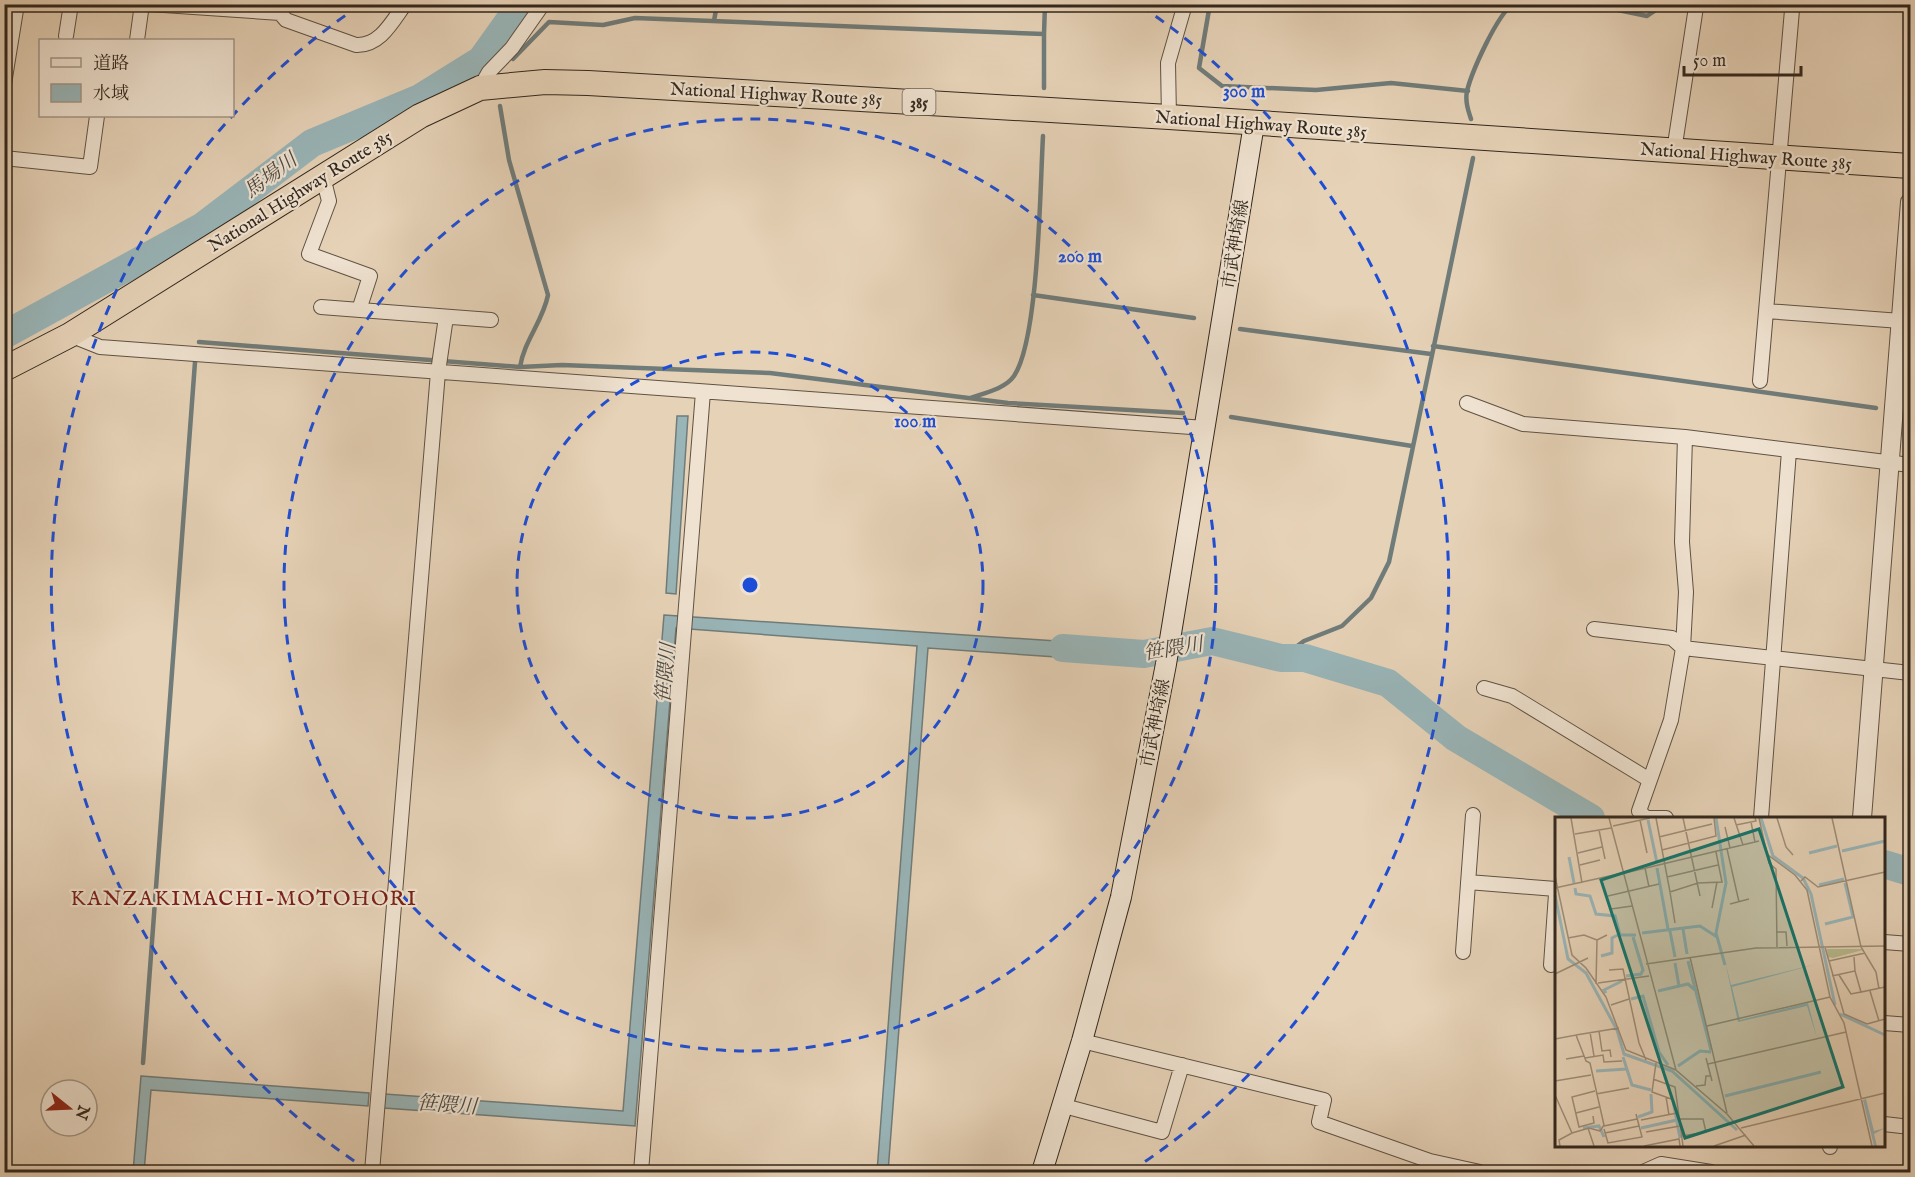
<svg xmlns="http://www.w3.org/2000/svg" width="1915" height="1177" viewBox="0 0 1915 1177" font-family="'IM FELL English','Noto Serif JP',serif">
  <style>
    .water { fill: #99b5b8; stroke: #707c7a; stroke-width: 1.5 }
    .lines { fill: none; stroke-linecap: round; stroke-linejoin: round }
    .stream { stroke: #707c7a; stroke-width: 4.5 }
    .river { stroke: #99b5b8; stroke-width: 28 }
    .minor-casing { stroke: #5f5244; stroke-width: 16 }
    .tertiary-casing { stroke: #5f5244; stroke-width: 20 }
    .secondary-casing { stroke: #32271d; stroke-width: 22 }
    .trunk-casing { stroke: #32271d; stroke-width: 26 }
    .minor { stroke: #efe2d0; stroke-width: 14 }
    .tertiary { stroke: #efe2d0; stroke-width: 18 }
    .secondary { stroke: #efe2d0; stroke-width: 20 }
    .trunk { stroke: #e6d2b7; stroke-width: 24 }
    .ring { fill: none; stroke: #1d4ed8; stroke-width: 3; stroke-dasharray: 10 8 }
    .labels { text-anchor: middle; stroke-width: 4.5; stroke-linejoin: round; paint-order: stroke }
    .shield { fill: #efe2d0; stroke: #6b5f53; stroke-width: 1.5 }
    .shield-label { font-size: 16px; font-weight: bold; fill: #32271d }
    .street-label { font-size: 18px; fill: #32271d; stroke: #efe2d0 }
    .water-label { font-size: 20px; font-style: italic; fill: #4c4a44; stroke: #efe2d0 }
    .quarter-label { font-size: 21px; letter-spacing: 1.5px; fill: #7a1f14; stroke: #efe2d0 }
    .inset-river { fill: none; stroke: #99b5b8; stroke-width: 3 }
    .inset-road { fill: none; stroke: #9e8e79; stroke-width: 1.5 }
    .view { fill: #0f766e; fill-opacity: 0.15; stroke: #0f766e; stroke-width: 3 }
    .inset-edge { fill: none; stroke: #32271d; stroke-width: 3 }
    .centre { fill: #1d4ed8; stroke: #efe2d0; stroke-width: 3 }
    .ring-label { font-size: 18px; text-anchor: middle; font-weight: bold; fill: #1d4ed8; stroke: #efe2d0; stroke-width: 4.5; stroke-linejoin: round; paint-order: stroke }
  </style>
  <rect width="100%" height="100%" fill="#e6d2b7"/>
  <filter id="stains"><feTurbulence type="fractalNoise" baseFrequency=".00333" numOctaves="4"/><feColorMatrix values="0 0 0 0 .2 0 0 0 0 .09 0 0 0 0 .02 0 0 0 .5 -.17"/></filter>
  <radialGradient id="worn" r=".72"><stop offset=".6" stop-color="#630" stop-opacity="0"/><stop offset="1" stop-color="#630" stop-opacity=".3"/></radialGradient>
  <path class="water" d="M677 416H688L676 594 666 593Z
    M664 615 1101 644 1100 660 928 648 888 1172H877L917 646 676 628 635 1126 384 1108 385 1094 623 1111Z
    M141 1076 369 1093 368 1106 151 1090 144 1172H133Z"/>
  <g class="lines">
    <path class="stream" d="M1210 4 1199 68 1222 86 1316 90 1391 83 1468 91
      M1589 4 1647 16 1665 4
      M714 21 717 4
      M513 59 549 22 603 25 635 18 1044 34 1045 4
      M1044 88V34
      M500 106 509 160 548 295C543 321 524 341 520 367
      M1471 119C1468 110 1465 101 1467 91 1472 71 1497 15 1513 4
      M1033 295 1194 318
      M1240 329 1431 354
      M199 342 520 367 562 365 770 373 1008 403 1183 413
      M1433 346 1876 408
      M970 398C984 393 1005 389 1014 376 1039 339 1040 187 1043 136
      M1231 417 1412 446
      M1281 658 1304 641 1342 626 1371 598 1389 562 1473 158
      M143 1063 195 362"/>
    <path class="river" d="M4 335 203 226 312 143 420 98 481 60 521 4
      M1063 648 1144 654 1212 641 1281 658H1305L1388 683 1456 738 1591 818
      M1884 864 1910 872"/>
    <defs>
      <path id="minor" d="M149 4 280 13 286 20 356 45C380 46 392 22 405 4
        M66 36 71 4
        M137 40 142 4
        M4 84 17 4
        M480 88 489 72 512 48 543 4
        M1169 117 1168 63 1185 4
        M1674 151 1696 7
        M4 158 90 167 97 116
        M323 177 329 201 309 254 370 276 359 310
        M321 307 491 320
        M1766 311 1901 321
        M70 335 100 347 1205 428
        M1760 381 1792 10
        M1467 403 1523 424 1685 437
        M1594 629 1672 638 1683 648 1910 673
        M1484 688 1512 696 1648 779
        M1666 818H1646L1639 811 1671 720 1683 648 1686 592 1682 542 1685 437 1910 465
        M1761 818 1789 451
        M1468 882 1556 889
        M1884 942 1910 944
        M1463 952 1473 815
        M1551 965 1556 894
        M1884 1023 1910 1025
        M1082 1041 1324 1100 1319 1122 1430 1161 1480 1172
        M1064 1106 1162 1132 1182 1065
        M1884 1124 1910 1127
        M1830 1147V1146
        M372 1172 438 372 446 317
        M641 1172 703 392
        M1643 1172 1661 1164 1711 1172"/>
      <path id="tertiary" d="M1862 818 1910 202"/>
      <path id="secondary" d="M1042 1172 1082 1041 1121 897 1166 664 1254 124"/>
      <path id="trunk" d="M4 369 70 335 420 116 480 88 545 82 588 83 1169 117 1910 166"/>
    </defs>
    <use href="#minor" class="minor-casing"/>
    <use href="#tertiary" class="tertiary-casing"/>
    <use href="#secondary" class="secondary-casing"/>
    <use href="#trunk" class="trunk-casing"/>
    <use href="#minor" class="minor"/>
    <use href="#tertiary" class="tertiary"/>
    <use href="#secondary" class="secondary"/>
    <use href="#trunk" class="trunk"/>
  </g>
  <g class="ring">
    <circle cx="750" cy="585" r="233"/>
    <circle cx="750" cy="585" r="466"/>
    <path d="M369 1171A699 699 0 0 1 359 6M1141 6A699 699 0 0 1 1131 1171"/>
  </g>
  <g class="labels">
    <rect class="shield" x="902.5" y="89" width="33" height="26" rx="4.5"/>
    <g class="shield-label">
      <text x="919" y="108">385</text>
    </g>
    <g class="street-label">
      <text transform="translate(776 94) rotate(3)" y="6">National Highway Route 385</text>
      <text transform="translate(1261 124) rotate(4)" y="6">National Highway Route 385</text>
      <text transform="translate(1746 156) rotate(4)" y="6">National Highway Route 385</text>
      <text transform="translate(300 191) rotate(-32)" y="6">National Highway Route 385</text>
      <text transform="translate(1235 244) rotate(-81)" y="6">市武神埼線</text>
      <text transform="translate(1155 723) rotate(-79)" y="6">市武神埼線</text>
    </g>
    <g class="water-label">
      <text transform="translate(270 175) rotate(-37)" y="7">馬場川</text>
      <text transform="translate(1173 648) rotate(-9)" y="7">笹隈川</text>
      <text transform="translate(665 673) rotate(-85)" y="7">笹隈川</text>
      <text transform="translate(447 1104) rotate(4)" y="7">笹隈川</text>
    </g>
    <g class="quarter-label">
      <text x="244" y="905">KANZAKIMACHI-MOTOHORI</text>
    </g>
  </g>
  <g transform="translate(1555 817)">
    <rect width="330" height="330" fill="#e6d2b7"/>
    <path d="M272 132H307L308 133 278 141 273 140Z" fill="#b6bb8e"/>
    <path d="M170 144 176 168 262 147 177 170 185 203 253 186 262 221 252 189 183 205ZM311 282 319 314 330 311 319 317 322 329H319L308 283Z" fill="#99b5b8"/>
    <path class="inset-river" d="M161 1 171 66 161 116 170 148M206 1 218 39 248 61 256 77 280 188M93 3 102 46M287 34 330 24M254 36 282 29M14 40 19 66M102 51 113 112M264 68 289 62M20 71 21 77 35 79 41 97 60 99 65 118H81M0 78 13 142 31 156 62 213 69 237 117 254 182 313M270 107 298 100 290 66M128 112 132 137M115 114 120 140M87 116 145 109 162 120M46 139 57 136V121L63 118M133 144 156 233M120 146 124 169M71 159 86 157 88 153 78 120M103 174 133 167 140 173M51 176 49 173 67 164M76 182 88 179 104 235 113 248M285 197 330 218M68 240 77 268 96 273M123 249 145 234 156 235M41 254 72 252M170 279 266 255M118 284 125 321M83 300 97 295 96 277M28 311 44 309 49 320M86 311 122 303"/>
    <path class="inset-road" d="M16 1 27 66M54 1 121 253 172 297 199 329M101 1 115 75 143 66 167 65 161 35M128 1 145 79M179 1 188 28M204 1 214 46 221 52 222 130M222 1 231 30 238 38M277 1 306 130 321 155 324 172M85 3 92 36M196 5 200 25M181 8 201 4 200 1M58 9 95 1M170 10 175 31M44 13 50 42M20 17 56 11M104 20 157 7M172 32 184 85M107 33 161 19 159 1M23 36 47 30M213 38 240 58 252 73 275 180 289 206 317 329M25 48 45 43M90 51 94 70M70 56 204 24M0 59 17 138 31 151 51 180 71 233 121 253M112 60 163 48M246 64 250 60 263 70 330 55M0 71 68 56M115 75 120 106M53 79 104 67M175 87 194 82M157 91 162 65M56 92 77 89M221 115H231L232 129M13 121 29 118 42 123M270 130 289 197 312 207 330 202M135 140 172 296M274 144 310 136M91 147 201 131 330 129M54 153 68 152 84 226 91 243M300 154 306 175 330 170M0 157 33 141M284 158 296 177 306 175M277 159 300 154 299 140M43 166 94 159M41 167 42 123 52 118M315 174 324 204M56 188 74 182M152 209 275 180M44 214 47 234 55 233 56 240M35 215 39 239M21 218 64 211M0 222 21 218 31 244 35 246 49 308 45 314M30 241 48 238 49 245 67 244M151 241 157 264M11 242 29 239M101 246 97 275 119 283M153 247 291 215M98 262 120 270 128 329M0 264 36 258M141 269 150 268 151 259H156M41 277 74 271M0 278 17 316M111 280 114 298M21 296 44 290M38 299 39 306 24 310 17 280 40 274M124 302H148L151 315 127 319M86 303 122 296M49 309 82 302M33 311 39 329M186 311 330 276M49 312 53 326 87 320 81 297M91 315 125 309M50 316 84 309M5 329 4 323 17 316 34 311 45 314M89 329 124 322 125 329M159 329 191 318"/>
    <path class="view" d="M204 12 288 270 130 321 46 63Z"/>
    <rect width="330" height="330" class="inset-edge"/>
  </g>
  <circle cx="750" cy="585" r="9" class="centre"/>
  <g class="ring-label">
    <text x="1244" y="97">300 m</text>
    <text x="1080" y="262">200 m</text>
    <text x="915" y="427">100 m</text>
  </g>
  <rect width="1915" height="1177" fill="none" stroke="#e6d2b7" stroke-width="24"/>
  <rect x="6" y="6" width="1903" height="1165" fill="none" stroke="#32271d" stroke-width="3"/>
  <rect x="12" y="12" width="1891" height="1153" fill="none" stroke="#32271d" stroke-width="1.5"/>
  <rect x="39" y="39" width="195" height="78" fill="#efe2d0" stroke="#a39788" stroke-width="1.5"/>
  <rect x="51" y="58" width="30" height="9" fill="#efe2d0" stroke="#a39788" stroke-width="1.5"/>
  <text x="93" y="69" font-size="18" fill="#32271d">道路</text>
  <rect x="51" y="84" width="30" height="18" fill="#99b5b8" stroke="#a39788" stroke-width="1.5"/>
  <text x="93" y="99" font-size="18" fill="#32271d">水域</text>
  <g transform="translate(69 1108) rotate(108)"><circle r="28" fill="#efe2d0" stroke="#a39788" stroke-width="1.5"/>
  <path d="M0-4.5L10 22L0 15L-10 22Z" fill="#8f2418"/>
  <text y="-9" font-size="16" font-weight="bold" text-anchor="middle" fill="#32271d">N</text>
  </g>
  <path d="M1684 66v9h117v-9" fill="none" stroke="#32271d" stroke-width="3"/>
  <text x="1693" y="66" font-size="18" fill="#32271d" stroke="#efe2d0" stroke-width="4.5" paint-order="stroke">50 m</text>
  <rect width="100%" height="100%" filter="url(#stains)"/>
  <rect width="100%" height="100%" fill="url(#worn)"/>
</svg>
